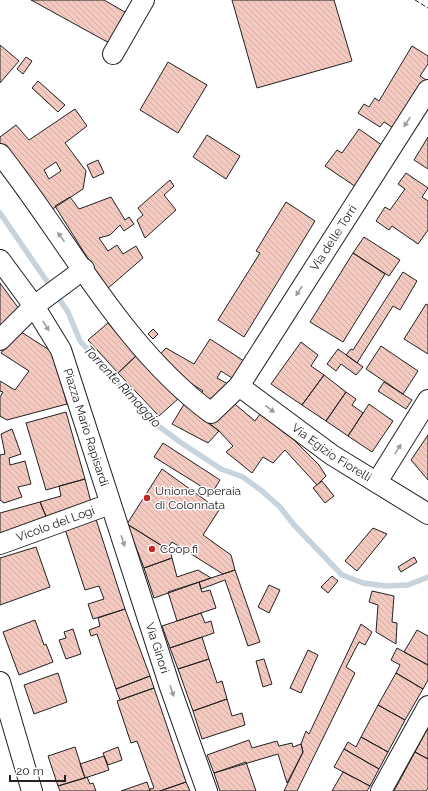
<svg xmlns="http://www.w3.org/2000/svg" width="428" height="791" viewBox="0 0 428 791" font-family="Raleway,sans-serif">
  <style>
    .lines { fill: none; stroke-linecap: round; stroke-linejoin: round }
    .stream { stroke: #c7d3dd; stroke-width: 5.5 }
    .building { fill: url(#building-back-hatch); stroke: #222; fill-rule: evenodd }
    .minor-casing { stroke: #222; stroke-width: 22 }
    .minor { stroke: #fff; stroke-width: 20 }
    .fence { stroke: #222; stroke-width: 1; stroke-dasharray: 5 2; stroke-linecap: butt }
    .oneway { fill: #9c9c9c }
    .poi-dot { fill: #c62828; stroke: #fff; stroke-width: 1.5 }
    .labels { text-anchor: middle; stroke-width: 3; stroke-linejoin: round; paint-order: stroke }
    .street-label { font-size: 12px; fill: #222; stroke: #fff }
    .poi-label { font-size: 12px; fill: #222; stroke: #fff; text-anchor: start }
    .water-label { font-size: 13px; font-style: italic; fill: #222; stroke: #fff }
  </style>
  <defs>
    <pattern id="building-back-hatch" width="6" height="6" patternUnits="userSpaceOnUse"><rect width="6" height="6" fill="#f3c9c0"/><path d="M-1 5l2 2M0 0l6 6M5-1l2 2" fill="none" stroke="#d0aca5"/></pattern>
  </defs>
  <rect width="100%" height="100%" fill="#fff"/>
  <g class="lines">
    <path class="stream" d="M0 213 68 312 80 341 153 422 180 442 221 469 243 477 262 491 280 507 295 526 342 575 363 583 385 586 408 585 428 577"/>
  </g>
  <path class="building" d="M31 0H104L130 15 111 44Z
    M232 0H334L352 61 257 88Z
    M0 45 19 61 0 83Z
    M412 46 428 56V64L420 76 428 81 398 131 384 122 380 127 358 113 364 104 369 107 375 98 379 101Z
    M26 57 32 61 23 74 17 69Z
    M168 62 207 85 178 133 140 110Z
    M38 81 65 105 58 112 32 88Z
    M75 109 87 126 65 143 86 171 83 189 51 210 0 145V137L16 125 29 140ZM56 162 61 171 49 179 44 170Z
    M359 129 386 148 359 189 325 166 337 150 342 153Z
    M207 135 240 156 226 179 193 157Z
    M428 137V169L414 160Z
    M98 160 104 173 93 178 87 165Z
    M406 173 428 188 422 197 428 201V230L418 244 392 226 389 230 376 221 385 207 390 210 405 189 398 184Z
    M170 180 174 186 164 195 176 210 145 238 137 220 143 215 138 208Z
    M70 197 79 209 111 197 125 220 129 217 134 224 124 231 120 225 110 235 99 238 108 251 117 245 123 254 136 246 143 258 107 289 55 206Z
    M286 202 315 221 244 337 218 320 260 253 256 251Z
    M364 237 400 260 389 276 353 253Z
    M353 253 385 274 343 342 310 322Z
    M403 272 417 281 400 310 393 306 357 363 346 355 351 349 353 350Z
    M0 283 19 309 0 328Z
    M426 304 428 305V354L404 339Z
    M108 323 137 355 118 373 88 340Z
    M153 329 158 334 153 339 148 334Z
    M18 330 54 353 67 404 7 420 0 416V397L3 392 0 391V381L15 390 29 371 1 353Z
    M210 339 244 361 232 378 221 371 217 378 228 384 214 401 200 394 203 391 155 360 166 348 194 364Z
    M301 342 318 355 311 366 324 375 302 405 271 384Z
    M381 346 418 371 403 394 366 369Z
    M338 349 363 367 356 375 341 364 336 371 327 364Z
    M137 355 179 398 159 416 118 373Z
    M324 375 346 392 326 421 302 405Z
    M384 382 412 400 406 409 378 391Z
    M346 392 356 399 352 405 363 413 348 436 326 421Z
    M230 400 255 421 260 414 294 440 319 465 326 476 317 485 285 450 273 463 263 457 252 473 226 452 233 446 219 431 208 423Z
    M186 401 195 412 219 431 208 443 172 424Z
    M369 404 393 421 372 452 348 436Z
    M66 412 85 479 46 490 26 423Z
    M12 429 21 454 9 458 10 465 25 461 31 484 18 487 22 497 4 503 0 500V455L5 454 1 434Z
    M428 435V480L411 460Z
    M163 443 220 480 212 493 154 457Z
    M162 469 219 510 203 535 231 555 235 570 223 574 172 542 167 549 127 524Z
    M85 479 92 506 47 519 40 502 61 496 59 486Z
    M322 481 334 496 325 503 313 488Z
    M40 502 48 521 0 537V513Z
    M94 513 125 609 93 619 88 604 104 599 99 586 85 590 63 523Z
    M127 524 167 549 169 546 172 558 144 568Z
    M373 528 387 534 357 571 345 561Z
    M36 547 50 587 0 605V558Z
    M414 557 417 562 401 572 398 567Z
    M172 558 177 577 198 570 211 578 154 598 144 568Z
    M235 570 260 642 248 646 225 580 201 589 199 582Z
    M332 576 338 581 328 593 321 587Z
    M199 582 202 592 210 590 216 608 177 621 168 592Z
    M269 585 280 590 269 613 258 607Z
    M372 591 394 596 392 622 397 623 396 644 376 632 378 605 369 602Z
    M125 609 150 676 116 689 97 634 91 636 89 630 100 626 98 618Z
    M201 613 205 623 211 621 214 633 170 648 162 626Z
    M35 620 44 645 46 644 53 662 19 675 3 632Z
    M361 624 372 632 365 645 359 642 346 667 355 673 297 791H284L303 752 301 744 306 731 309 734Z
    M73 629 81 654 66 659 59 640 66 638 64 632Z
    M417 630 428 636V665L404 652Z
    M202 637 209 659 178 669 170 648Z
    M397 648 428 665V680L423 689 396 673 400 665 391 660Z
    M308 650 318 655 301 693 290 688Z
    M209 659 217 683 222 681 227 699 193 711 178 669Z
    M264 659 272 684 263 687 256 661Z
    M58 673 67 702 34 714 24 685Z
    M396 673 423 689 405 720 378 705Z
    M150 676 154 688 120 700 116 689Z
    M154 688 186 782 160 791H150V789L154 788 137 741 131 743 117 701Z
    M227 699 232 716 242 713 245 725 202 739 193 711Z
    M378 705 405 720 388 752 361 737Z
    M428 728V759L415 752Z
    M361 737 388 752 379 769 344 749 348 742 356 747Z
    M249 740 252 748 277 741 279 746 292 743 293 747 301 744 303 752 287 783 278 754 214 773 207 755Z
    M75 747 85 778 58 786 48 756Z
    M118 747 122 760 108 765 103 753Z
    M344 749 379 769 370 786 334 767Z
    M415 752 428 759V788L426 791H394Z
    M104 756 109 770 85 778 80 764Z
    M246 762 256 791H220L214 773Z
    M343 772 370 786 367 791H332Z
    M87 777 90 784 93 783 96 791H60L58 786Z
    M147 782 150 791H121Z
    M186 782 190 791H160Z"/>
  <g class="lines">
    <defs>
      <g id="minor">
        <path d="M113 54 144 0"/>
        <path id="s1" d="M0 154C68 240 122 347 211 413L239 386 428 90"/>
        <path id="s2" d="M0 260 34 306 61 350 170 687 207 791"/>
        <path d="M0 340 34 306 84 269"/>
        <path id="s3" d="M239 386 332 455 428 514"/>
        <path d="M377 482 428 400"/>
        <path id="s4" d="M0 544 110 504"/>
        <path d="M0 682 32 791"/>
        <path d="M381 791 428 706"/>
      </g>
    </defs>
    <use href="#minor" class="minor-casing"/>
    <use href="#minor" class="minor"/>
    <path class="fence" d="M415 0 428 8"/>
  </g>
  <defs><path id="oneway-solid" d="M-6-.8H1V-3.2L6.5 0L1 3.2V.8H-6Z"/></defs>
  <g class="oneway">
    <use href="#oneway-solid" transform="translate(407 122) rotate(123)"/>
    <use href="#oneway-solid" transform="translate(61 237) rotate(-126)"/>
    <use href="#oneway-solid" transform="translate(299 291) rotate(123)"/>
    <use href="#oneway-solid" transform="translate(46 326) rotate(58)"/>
    <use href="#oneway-solid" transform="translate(270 409) rotate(36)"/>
    <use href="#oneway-solid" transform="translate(398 449) rotate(-58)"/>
    <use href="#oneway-solid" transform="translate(123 541) rotate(72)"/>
    <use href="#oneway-solid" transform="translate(172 691) rotate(71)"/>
  </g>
  <g class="poi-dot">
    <circle cx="147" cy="498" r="4"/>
    <circle cx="152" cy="549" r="4"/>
  </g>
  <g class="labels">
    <g class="street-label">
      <text dy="4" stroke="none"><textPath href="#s1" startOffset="550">Via delle Torri</textPath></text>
      <text dy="4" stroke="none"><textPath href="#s2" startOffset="190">Piazza Mario Rapisardi</textPath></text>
      <text dy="4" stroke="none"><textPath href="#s3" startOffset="114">Via Egizio Fiorelli</textPath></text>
      <text dy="4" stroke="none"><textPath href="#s4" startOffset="59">Vicolo del Logi</textPath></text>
      <text dy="4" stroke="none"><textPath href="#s2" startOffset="422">Via Ginori</textPath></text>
    </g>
    <g class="poi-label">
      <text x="155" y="495">Unione Operaia<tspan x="155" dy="14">di Colonnata</tspan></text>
      <text x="160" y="553">Coop.fi</text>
    </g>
    <g class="water-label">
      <text transform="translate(123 386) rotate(47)" y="5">Torrente Rimaggio</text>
    </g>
  </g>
  <path d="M10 775v6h55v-6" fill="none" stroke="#222222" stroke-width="2"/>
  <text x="16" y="775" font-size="12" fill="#222222" stroke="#ffffff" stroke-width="3" paint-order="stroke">20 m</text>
</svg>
